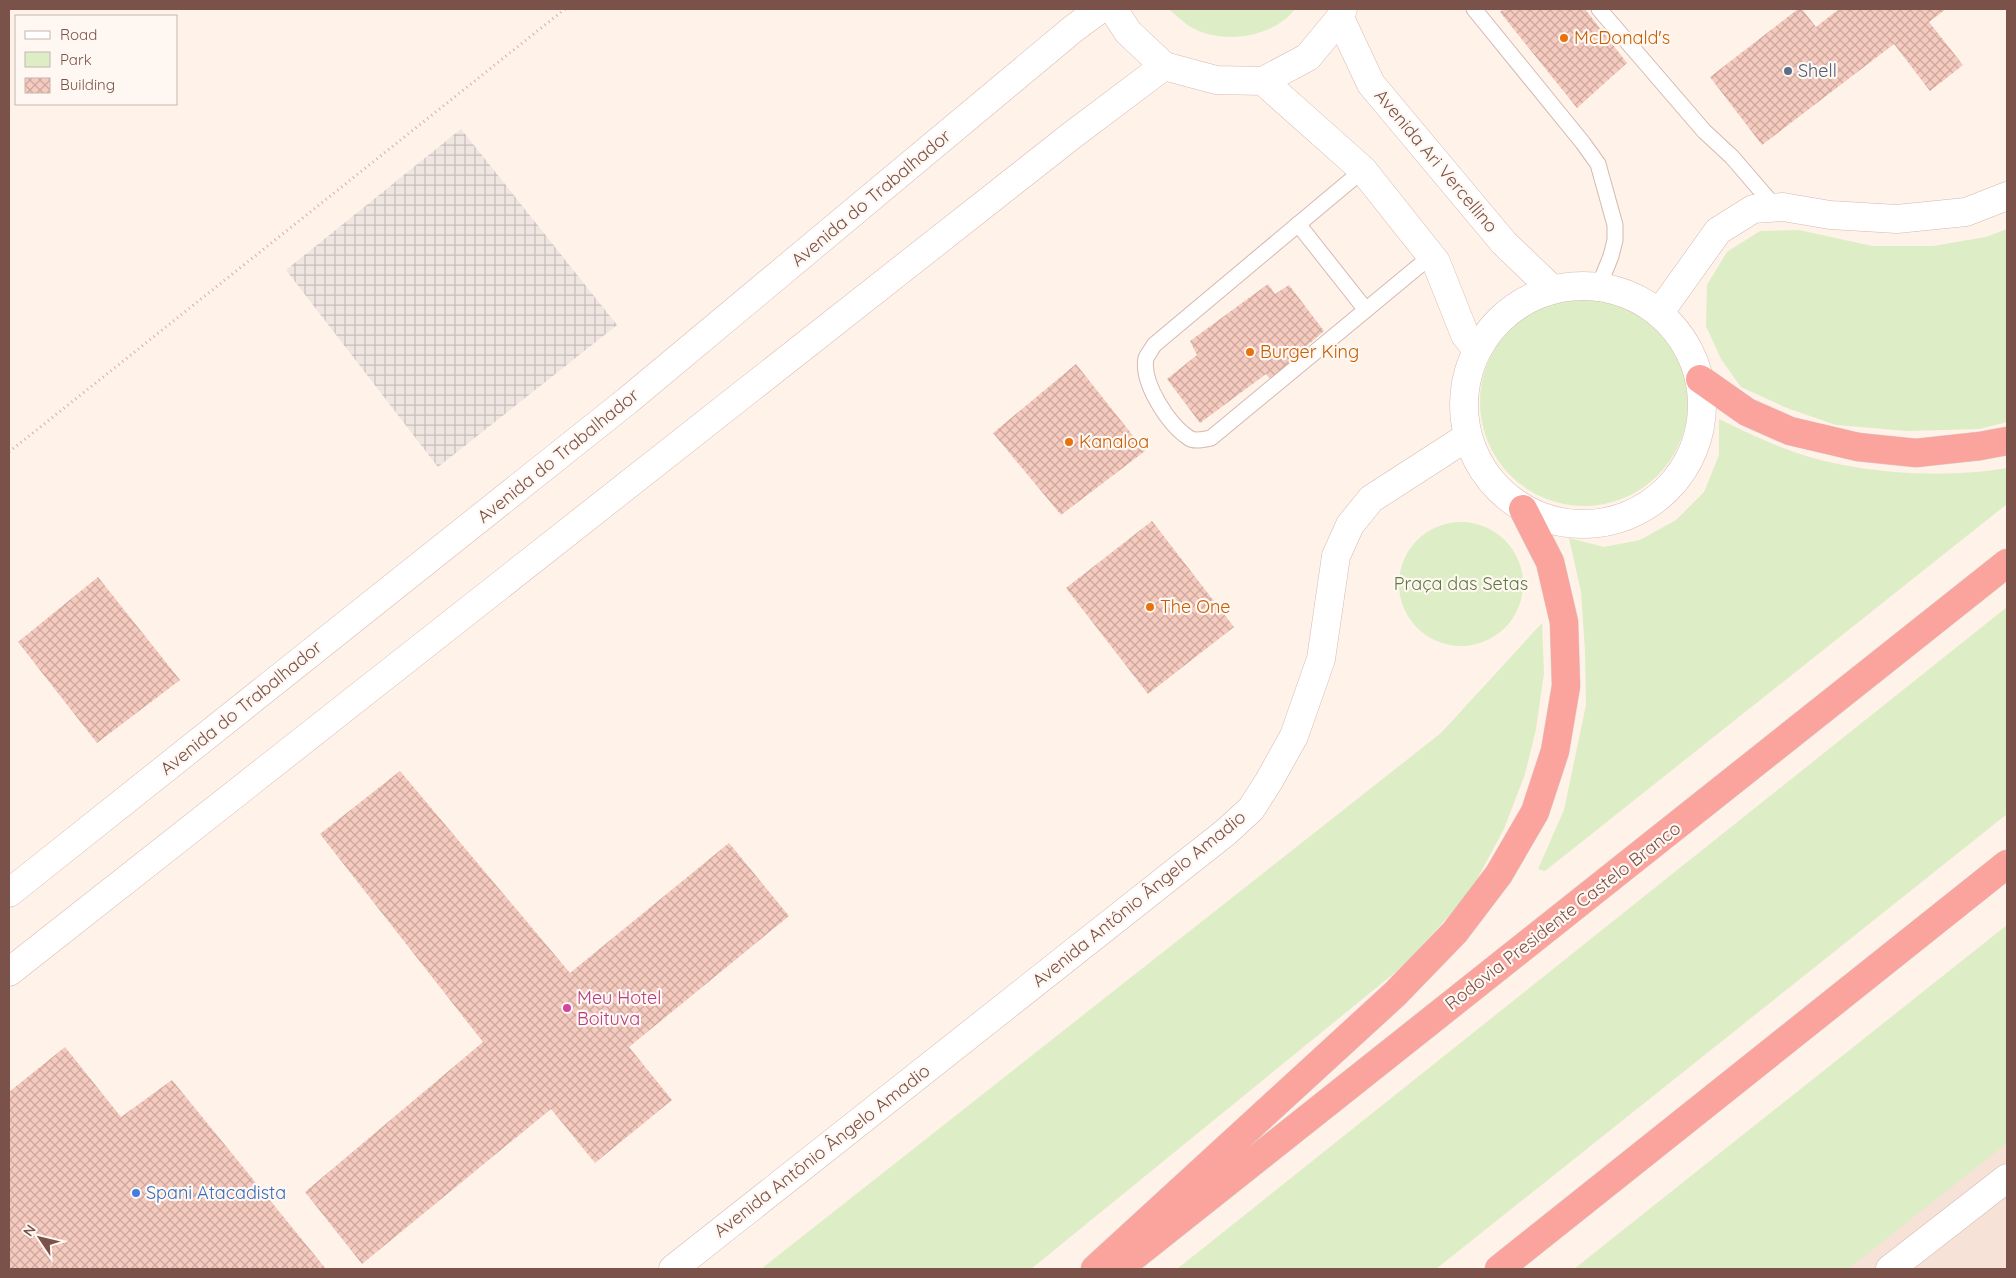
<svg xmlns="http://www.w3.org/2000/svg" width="2016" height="1278" viewBox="0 0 2016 1278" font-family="Quicksand,sans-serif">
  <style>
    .residential { fill: #f6e2d7 }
    .industrial { fill: url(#industrial-grid) }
    .green { fill: #ddedc6 }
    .building { fill: url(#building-cross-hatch) }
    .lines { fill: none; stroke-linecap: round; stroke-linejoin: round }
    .lane-casing { stroke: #d4b9b0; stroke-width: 17 }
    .street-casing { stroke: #d4b9b0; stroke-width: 29 }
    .secondary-casing { stroke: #d9bab0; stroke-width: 29 }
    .highway-casing { stroke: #dacfcc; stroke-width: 29 }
    .path { stroke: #daada1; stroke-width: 3; stroke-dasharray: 1 4; stroke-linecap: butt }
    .lane { stroke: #fff; stroke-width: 15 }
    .street { stroke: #fff; stroke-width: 28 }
    .secondary { stroke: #fff; stroke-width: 28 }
    .highway { stroke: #faa49d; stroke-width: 28 }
    .food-dot { fill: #e8710a; stroke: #fff7f1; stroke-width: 2 }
    .service-dot { fill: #5c6f8a; stroke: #fff7f1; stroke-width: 2 }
    .hotel-dot { fill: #d1479c; stroke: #fff7f1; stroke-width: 2 }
    .shop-dot { fill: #3f7fe0; stroke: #fff7f1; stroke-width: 2 }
    .labels { text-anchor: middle; stroke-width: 4.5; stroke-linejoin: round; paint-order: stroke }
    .food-label { font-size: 18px; fill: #c56008; stroke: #fff7f1; text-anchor: start }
    .service-label { font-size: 18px; fill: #4e5e75; stroke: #fff7f1; text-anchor: start }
    .street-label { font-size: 18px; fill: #7a524a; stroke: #fff7f1 }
    .park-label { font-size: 18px; fill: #5c7a3f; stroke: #fff7f1 }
    .hotel-label { font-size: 18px; fill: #b23c85; stroke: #fff7f1; text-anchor: start }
    .shop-label { font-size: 18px; fill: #366cbe; stroke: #fff7f1; text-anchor: start }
  </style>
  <defs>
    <pattern id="industrial-grid" width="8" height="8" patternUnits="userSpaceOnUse" patternTransform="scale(1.25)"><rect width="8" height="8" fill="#efe6e2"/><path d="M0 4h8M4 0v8" fill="none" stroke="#c7bdb9"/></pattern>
    <pattern id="building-cross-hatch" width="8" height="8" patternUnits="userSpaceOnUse" patternTransform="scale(1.25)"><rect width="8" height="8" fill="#f5cabf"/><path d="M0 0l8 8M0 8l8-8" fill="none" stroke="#cba79d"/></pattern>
  </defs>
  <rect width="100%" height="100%" fill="#fef2e9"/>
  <path class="residential" d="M2007 1142V1269H1847Z"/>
  <path class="industrial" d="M461 129 617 325 438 467 286 270Z"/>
  <path class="green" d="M1168 9H1295C1272 39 1220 45 1189 26 1182 21 1175 14 1168 9Z
    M2007 229V422L1979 429 1907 431 1836 425 1787 408 1741 387 1721 359 1706 326 1707 285 1727 252 1760 231 1799 230 1872 246H1933L1986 237Z
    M1480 402a104 104 0 1 1 208 0a104 104 0 1 1-208 0Z
    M1719 419C1738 428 1758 438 1778 446 1843 473 1938 480 2007 468V504L1545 871 1538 869 1564 810 1586 705 1585 651 1581 592 1569 538 1604 547 1640 540 1676 520 1704 492 1719 455Z
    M1399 584a62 62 0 1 1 124 0a62 62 0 1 1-124 0Z
    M2007 607V814L1436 1269H1177Z
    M1542 623 1544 673 1536 729 1525 774 1504 829 1469 894 1403 966 1031 1269H761L1441 733Z
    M2007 925V1143L1848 1269H1574Z"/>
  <path class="building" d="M1503 9H1585L1627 63 1577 108 1500 12Z
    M1798 9H1802L1816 27 1839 9H1946L1929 22 1963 65 1930 91 1894 44 1762 145 1710 77Z
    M1268 284 1275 294 1289 285 1324 331 1303 349 1306 355 1274 384 1266 374 1200 423 1167 379 1197 355 1190 341Z
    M1076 364 1145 451 1061 515 993 433Z
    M1152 521 1234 627 1148 694 1066 588Z
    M98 577 180 680 97 743 18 642Z
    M400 771 570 973 729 843 789 916 629 1047 672 1100 595 1163 551 1109 362 1264 305 1192 483 1042 320 834Z
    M65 1047 121 1117 172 1080 326 1269H9V1092Z"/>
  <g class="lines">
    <defs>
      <path id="lane" d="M1474 9 1583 143 1598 164 1615 225V240L1611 256 1599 286
        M1599 9 1704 131 1732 157 1775 207
        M1363 170 1154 345C1152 349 1148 354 1146 358 1141 383 1169 425 1189 438 1195 442 1204 439 1211 438L1431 256
        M1298 224 1366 310"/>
      <path id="street" d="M1660 312 1718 231 1753 209 1783 207 1830 215 1897 219 1966 212 2007 196
        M673 1269 1226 832 1251 809 1269 781 1294 736 1321 659 1336 556 1350 525 1371 499 1467 437
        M1890 1269 2007 1178"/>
      <path id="secondary" d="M1113 9 1128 32 1164 66 1216 80 1263 81 1308 57 1340 18 1343 9
        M1340 18 1371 84 1504 243 1552 289
        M1263 81 1363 170 1436 262 1465 335 1477 350
        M1464 405a119 119 0 1 1 238 0a119 119 0 1 1-238 0Z
        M9 893 627 401 1073 29 1100 9
        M9 972 1071 136 1164 66"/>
      <path id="highway" d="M1700 379 1747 412 1790 431 1858 447 1916 453 1980 446 2007 441
        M1095 1269 1395 994 1455 932 1499 874 1535 812 1555 751 1566 686 1564 622 1550 562 1523 509
        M1118 1269 2007 563
        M1499 1269 2007 864"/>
    </defs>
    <use href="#lane" class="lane-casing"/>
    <use href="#street" class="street-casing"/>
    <use href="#secondary" class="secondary-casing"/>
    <use href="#highway" class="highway-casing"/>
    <path class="path" d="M9 452 565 9"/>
    <use href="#lane" class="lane"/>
    <use href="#street" class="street"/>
    <use href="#secondary" class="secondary"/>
    <use href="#highway" class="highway"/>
  </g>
  <g class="food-dot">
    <circle cx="1564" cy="38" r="5"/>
    <circle cx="1250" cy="352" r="5"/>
    <circle cx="1069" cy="442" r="5"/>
    <circle cx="1150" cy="607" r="5"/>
  </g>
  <circle class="service-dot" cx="1788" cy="71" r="5"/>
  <circle class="hotel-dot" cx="567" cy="1008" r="5"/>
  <circle class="shop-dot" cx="136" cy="1193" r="5"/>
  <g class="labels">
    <g class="food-label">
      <text x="1574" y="44">McDonald's</text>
      <text x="1260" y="358">Burger King</text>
      <text x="1079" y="448">Kanaloa</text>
      <text x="1160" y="613">The One</text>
    </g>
    <g class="service-label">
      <text x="1798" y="77">Shell</text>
    </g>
    <g class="street-label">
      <text transform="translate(1436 161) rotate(50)" y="6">Avenida Ari Vercellino</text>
      <text transform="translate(871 198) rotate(-40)" y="6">Avenida do Trabalhador</text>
      <text transform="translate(558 456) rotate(-39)" y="6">Avenida do Trabalhador</text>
      <text transform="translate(241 708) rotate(-39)" y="6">Avenida do Trabalhador</text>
      <text transform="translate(1139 899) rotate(-39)" y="6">Avenida Antônio Ângelo Amadio</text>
      <text transform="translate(1563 916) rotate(-38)" y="6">Rodovia Presidente Castelo Branco</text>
      <text transform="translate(822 1151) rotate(-38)" y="6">Avenida Antônio Ângelo Amadio</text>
    </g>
    <g class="park-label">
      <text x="1461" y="590">Praça das Setas</text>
    </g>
    <g class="hotel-label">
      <text x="577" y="1004">Meu Hotel<tspan x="577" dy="21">Boituva</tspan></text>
    </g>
    <g class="shop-label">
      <text x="146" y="1199">Spani Atacadista</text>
    </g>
  </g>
  <rect width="2016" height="1278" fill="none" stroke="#7a524a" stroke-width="20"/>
  <rect x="15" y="15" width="162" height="90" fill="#fff7f1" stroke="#cab5ae"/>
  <rect x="25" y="31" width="25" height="8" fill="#ffffff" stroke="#cab5ae"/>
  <text x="60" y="40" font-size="15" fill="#7a524a">Road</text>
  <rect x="25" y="52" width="25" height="15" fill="#ddedc6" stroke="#cab5ae"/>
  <text x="60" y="65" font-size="15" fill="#7a524a">Park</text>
  <rect x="25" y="78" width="25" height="15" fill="url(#building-cross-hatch)" stroke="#cab5ae"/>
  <text x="60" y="90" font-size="15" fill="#7a524a">Building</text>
  <g transform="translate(40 1238) rotate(305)" stroke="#fff7f1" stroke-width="4" paint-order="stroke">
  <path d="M0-4L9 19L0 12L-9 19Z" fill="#7a524a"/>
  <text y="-8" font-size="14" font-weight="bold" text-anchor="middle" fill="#7a524a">N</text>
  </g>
</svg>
